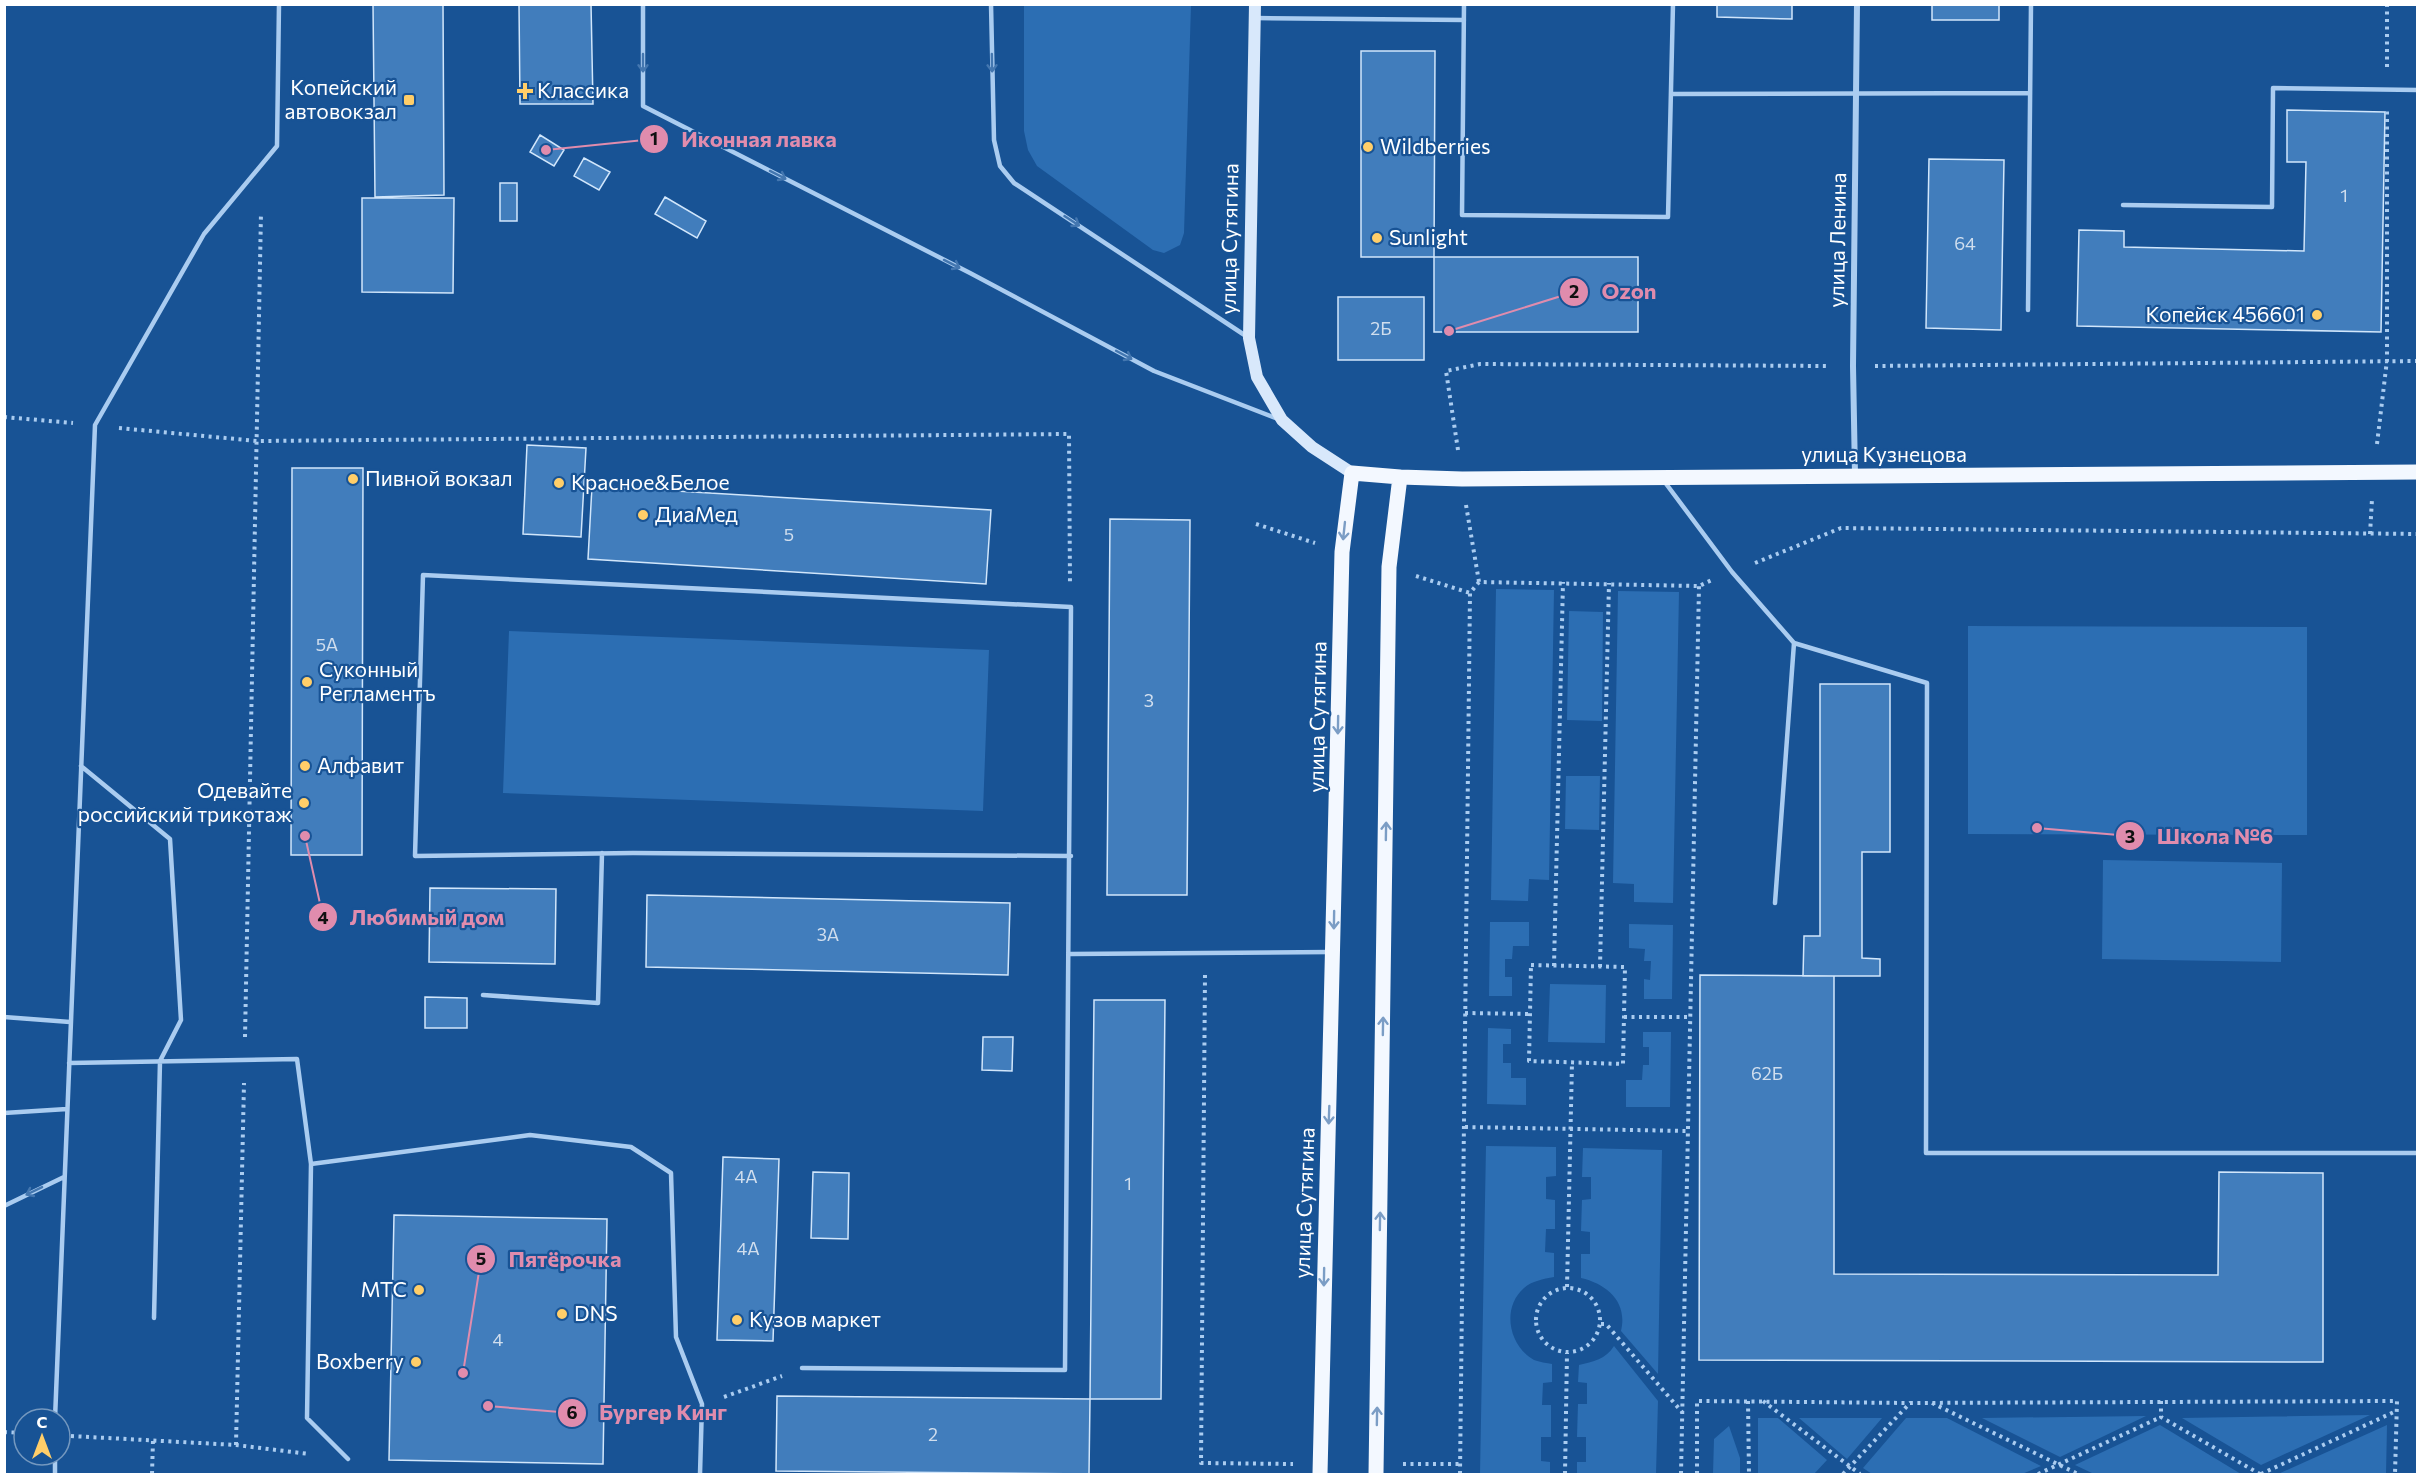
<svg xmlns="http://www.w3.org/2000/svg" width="2422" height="1479" viewBox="0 0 2422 1479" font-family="Commissioner,sans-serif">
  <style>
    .green { fill: #2c6eb3 }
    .building { fill: #417dbc; stroke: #d1e6fb; stroke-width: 1.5 }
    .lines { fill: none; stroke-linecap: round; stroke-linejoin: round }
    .path { stroke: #aaccf0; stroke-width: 4; stroke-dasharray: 3 4.5; stroke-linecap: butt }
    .lane { stroke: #aaccf0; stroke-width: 4.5 }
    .street { stroke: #aaccf0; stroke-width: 6 }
    .secondary { stroke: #d8e8fb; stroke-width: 12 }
    .primary { stroke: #f3f8ff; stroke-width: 15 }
    .oneway { stroke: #4477b0 }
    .oneway2 { stroke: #7b9dc5 }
    .poi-dot { fill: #ffce69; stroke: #185395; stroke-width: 2 }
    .labels { text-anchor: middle; stroke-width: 4.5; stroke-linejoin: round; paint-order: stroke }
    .number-label { font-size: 18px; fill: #d0deee }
    .poi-label { font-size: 21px; fill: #fff; stroke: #185395; text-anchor: start }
    .street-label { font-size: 21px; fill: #fff; stroke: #185395 }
    .leader { fill: none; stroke: #e08cad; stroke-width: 2 }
    .callout-dot { fill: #e08cad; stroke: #185395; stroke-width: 2 }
    .mark-label { font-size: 18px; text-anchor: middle; font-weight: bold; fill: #111 }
    .callout-label { font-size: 22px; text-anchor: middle; font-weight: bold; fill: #e08cad; stroke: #185395; stroke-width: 4.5; stroke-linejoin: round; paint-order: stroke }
  </style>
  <rect width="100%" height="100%" fill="#185395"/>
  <path class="green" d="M1024 5H1191L1184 233 1180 245 1164 253 1153 250 1037 166 1028 150 1024 131Z
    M1496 589 1554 590 1549 880 1529 879 1528 901 1491 900Z
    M1618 591 1679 592 1673 903 1634 902V884L1613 883Z
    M1569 611 1603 612 1602 721 1567 720Z
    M1968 626 2307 627V835L1968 834Z
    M509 631 989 650 983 811 503 793Z
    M1566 776H1600L1599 830 1565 829Z
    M2103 860 2282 863 2281 962 2102 959Z
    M1490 922H1529V946H1513L1512 959H1505V977H1512V996H1489Z
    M1629 924 1673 925 1672 999H1644V979L1650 980 1651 961H1644L1645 949 1629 948Z
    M1550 984 1606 985 1605 1043 1548 1042Z
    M1488 1028 1511 1029V1044H1503V1063H1511V1078H1526V1105L1487 1104Z
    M1643 1032H1671L1670 1107H1626V1080H1642L1643 1065H1649V1047H1643Z
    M1486 1146 1556 1147V1176L1546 1177V1199L1555 1200V1229H1546L1545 1252 1554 1253V1277C1543 1279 1532 1281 1524 1288 1501 1308 1509 1346 1534 1360 1539 1362 1547 1363 1552 1364V1382L1543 1383 1542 1405H1551V1437H1541V1461L1550 1462V1474H1480Z
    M1583 1148 1662 1150 1658 1374 1621 1331C1628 1302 1607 1284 1581 1278V1254H1590V1232L1581 1231 1582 1200 1591 1199V1177H1582Z
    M1614 1346 1658 1401 1656 1474H1577V1462H1586V1437H1577L1578 1404H1587V1383L1578 1382 1579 1365C1593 1362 1606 1359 1614 1346Z
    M2370 1415 2261 1465 2182 1418Z
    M2146 1416 2060 1457 1982 1418Z
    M1758 1418H1778L1827 1460 1814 1474H1758Z
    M1799 1418H1882L1847 1459Z
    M1906 1418H1947L2041 1466 2022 1474H1872L1863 1468Z
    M2160 1425 2241 1474H2094L2075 1465Z
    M2387 1425 2386 1474H2278Z
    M1729 1426 1740 1458V1474H1713L1714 1439Z"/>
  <path class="building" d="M373 4H443L444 195 375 197Z
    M519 4H591L593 104H520Z
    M1717 4H1792V19L1717 17Z
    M1932 4H1999V20H1932Z
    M1361 51H1435L1434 257H1361Z
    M2287 110 2385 112 2381 332 2077 326 2079 230 2124 231V247L2304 251 2306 162H2287Z
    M540 135 564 150 554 166 530 152Z
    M584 158 610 172 599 190 574 176Z
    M1929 159 2004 160 2001 330 1926 328Z
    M500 183H517V221H500Z
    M665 197 706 221 697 238 655 214Z
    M362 198H454L453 293 362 292Z
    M1434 257H1638V332H1434Z
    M1338 297H1424V360H1338Z
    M527 445 586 448 581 537 523 534Z
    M292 468H363L362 855H291Z
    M592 486 991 510 986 584 588 559Z
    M1110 519 1190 520 1187 895H1107Z
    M1820 684H1890V852H1862V958L1880 959V976H1803L1804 936H1820Z
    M430 888 556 889 555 964 429 962Z
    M647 895 1010 903 1008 975 646 967Z
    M1700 975 1834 976V1274L2218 1275 2219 1172 2323 1173V1362L1699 1360Z
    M425 997 467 998V1028H425Z
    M1094 1000H1165L1161 1399H1090Z
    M983 1037H1013L1012 1071 982 1070Z
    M723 1157 779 1159 773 1341 717 1340Z
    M813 1172 849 1173 848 1239 811 1238Z
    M394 1215 607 1219 603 1464 389 1460Z
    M777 1396 1090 1399 1089 1474 776 1471Z"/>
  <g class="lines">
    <path class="path" d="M2387 4V67
      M1875 366 2418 361
      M4 417 73 423
      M119 428 257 441 1069 434 1070 585
      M2377 444 2387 360V110
      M1458 450 1446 371 1480 364 1829 366
      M1466 505 1479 582
      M1256 524 1315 543
      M2370 534 2372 499
      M1755 563 1841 528 2418 534
      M1416 576 1470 593
      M1531 965 1625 967 1623 1064 1529 1061Z
      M1554 966 1563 582
      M1600 967 1609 583
      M1205 975 1201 1463 1293 1464
      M1465 1013 1530 1014
      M1624 1017H1690
      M245 1037 261 213
      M1465 1127 1688 1131
      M1567 1287 1572 1063
      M1536 1320a32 32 0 1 1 64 0a32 32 0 1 1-64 0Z
      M1601 1324H1606L1682 1412
      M724 1397 782 1376
      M1748 1401 1749 1474
      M1763 1401 1860 1474
      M2161 1401V1417L2260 1474
      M1932 1403 2078 1474
      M4 1432 24 1433
      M71 1436 236 1445 309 1454
      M236 1445 244 1083
      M1403 1464H1459
      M152 1474 153 1440
      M1460 1474 1470 593 1479 582 1699 586 1712 580
      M1565 1474 1567 1353
      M1681 1474 1699 586
      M1697 1474V1401L1909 1403
      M1843 1474 1910 1403 2397 1401 2395 1474
      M2038 1474 2161 1417
      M2261 1474 2396 1411"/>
    <path class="lane" d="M643 4V106L970 273 1154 371 1278 419
      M991 4 994 140 1000 166 1014 183 1246 336
      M1464 4 1462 215 1668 217 1673 4
      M1255 18 1464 20
      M1671 94 2030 93
      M2123 205 2272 207 2273 88 2418 90
      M2028 310 2031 4
      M1664 481 1732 572 1794 643 1927 683 1926 1153H2418
      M81 766 170 839 181 1020 160 1061 154 1318
      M1775 903 1794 643
      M1071 954 1331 952
      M483 995 598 1003 602 853
      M4 1017 70 1022
      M69 1063 297 1059 311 1164 530 1135 631 1147 671 1173 676 1337 702 1404 700 1474
      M4 1113 67 1109
      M311 1164 307 1418 348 1459
      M4 1206 64 1177
      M802 1368 1065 1370C1068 1115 1071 861 1071 607L423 575 415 856 633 853 1071 856
      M55 1419 95 425 204 234 277 146 279 4
      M55 1474V1455"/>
    <path class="street" d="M1855 475 1853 366 1857 4"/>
    <path class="secondary" d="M1255 4 1249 338 1257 377 1282 420 1312 447 1352 473"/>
    <path class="primary" d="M1320 1474 1342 552 1352 473 1400 477 1462 479 2418 472
      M1376 1474 1389 567 1400 477"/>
  </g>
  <defs><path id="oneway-shaft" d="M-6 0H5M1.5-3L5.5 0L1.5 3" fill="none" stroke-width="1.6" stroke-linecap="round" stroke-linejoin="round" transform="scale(1.5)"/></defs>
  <g class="oneway">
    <use href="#oneway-shaft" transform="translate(643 63) rotate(90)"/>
    <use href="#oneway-shaft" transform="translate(992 63) rotate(89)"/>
    <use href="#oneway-shaft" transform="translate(778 175) rotate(27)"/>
    <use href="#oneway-shaft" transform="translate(1072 221) rotate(33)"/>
    <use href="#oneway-shaft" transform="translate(952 264) rotate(27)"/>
    <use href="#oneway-shaft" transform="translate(1124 355) rotate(28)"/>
    <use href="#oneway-shaft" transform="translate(34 1191) rotate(154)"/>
  </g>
  <g class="oneway2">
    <use href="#oneway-shaft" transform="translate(1344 531) rotate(96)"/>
    <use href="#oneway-shaft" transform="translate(1338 725) rotate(91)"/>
    <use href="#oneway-shaft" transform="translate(1386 831) rotate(-89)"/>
    <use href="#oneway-shaft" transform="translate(1334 920) rotate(91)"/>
    <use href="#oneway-shaft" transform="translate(1383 1026) rotate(-89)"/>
    <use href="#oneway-shaft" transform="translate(1329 1115) rotate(92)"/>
    <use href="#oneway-shaft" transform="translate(1380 1221) rotate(-89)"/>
    <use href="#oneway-shaft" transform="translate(1324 1277) rotate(91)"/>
    <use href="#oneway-shaft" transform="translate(1377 1416) rotate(-89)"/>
  </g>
  <g class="poi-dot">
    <path d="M522 82h6v6h6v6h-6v6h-6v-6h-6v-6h6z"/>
    <rect x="403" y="94" width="12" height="12" rx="3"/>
    <circle cx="1368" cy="147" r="6"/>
    <circle cx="1377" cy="238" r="6"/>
    <circle cx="2317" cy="315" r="6"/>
    <circle cx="353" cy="479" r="6"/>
    <circle cx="559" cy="483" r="6"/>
    <circle cx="643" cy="515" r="6"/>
    <circle cx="307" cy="682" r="6"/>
    <circle cx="305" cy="766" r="6"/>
    <circle cx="304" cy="803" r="6"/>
    <circle cx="419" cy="1290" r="6"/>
    <circle cx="562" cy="1314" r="6"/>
    <circle cx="737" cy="1320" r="6"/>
    <circle cx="416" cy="1362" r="6"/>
  </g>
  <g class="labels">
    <g class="number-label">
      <text x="2344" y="202">1</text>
      <text x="1965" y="250">64</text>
      <text x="1381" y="335">2Б</text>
      <text x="789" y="541">5</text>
      <text x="327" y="651">5А</text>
      <text x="1149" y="707">3</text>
      <text x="828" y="941">3А</text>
      <text x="1767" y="1080">62Б</text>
      <text x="746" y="1183">4А</text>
      <text x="1128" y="1190">1</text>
      <text x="748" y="1255">4А</text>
      <text x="498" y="1346">4</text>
      <text x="933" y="1441">2</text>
    </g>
    <g class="poi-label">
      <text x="397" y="95" text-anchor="end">Копейский<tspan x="397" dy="24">автовокзал</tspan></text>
      <text x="537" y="98">Классика</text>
      <text x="1380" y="154">Wildberries</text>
      <text x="1389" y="245">Sunlight</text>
      <text x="2305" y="322" text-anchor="end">Копейск 456601</text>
      <text x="365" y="486">Пивной вокзал</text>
      <text x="571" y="490">Красное&amp;Белое</text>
      <text x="655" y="522">ДиаМед</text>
      <text x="319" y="677">Суконный<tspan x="319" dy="24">Регламентъ</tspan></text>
      <text x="317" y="773">Алфавит</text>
      <text x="292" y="798" text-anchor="end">Одевайте<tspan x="292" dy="24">российский трикотаж</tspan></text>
      <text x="407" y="1297" text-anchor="end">МТС</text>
      <text x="574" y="1321">DNS</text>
      <text x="749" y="1327">Кузов маркет</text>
      <text x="404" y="1369" text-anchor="end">Boxberry</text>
    </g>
    <g class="street-label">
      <text transform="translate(1230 239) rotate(-89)" y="7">улица Сутягина</text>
      <text transform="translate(1838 240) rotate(-89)" y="7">улица Ленина</text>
      <text x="1884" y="462">улица Кузнецова</text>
      <text transform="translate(1318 717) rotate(-89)" y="7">улица Сутягина</text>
      <text transform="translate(1305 1203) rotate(-88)" y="7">улица Сутягина</text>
    </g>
  </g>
  <path class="leader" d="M546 150L654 139M1449 331L1574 292M2037 828L2130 836M305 836L323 917M463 1373L481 1259M488 1406L572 1413"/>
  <g class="callout-dot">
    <circle cx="546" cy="150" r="6"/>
    <circle cx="1449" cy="331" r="6"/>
    <circle cx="2037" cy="828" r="6"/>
    <circle cx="305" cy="836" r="6"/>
    <circle cx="463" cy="1373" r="6"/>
    <circle cx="488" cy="1406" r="6"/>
    <circle cx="654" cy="139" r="15"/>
    <circle cx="1574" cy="292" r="15"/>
    <circle cx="2130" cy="836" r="15"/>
    <circle cx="323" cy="917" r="15"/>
    <circle cx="481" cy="1259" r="15"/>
    <circle cx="572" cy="1413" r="15"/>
  </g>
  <g class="mark-label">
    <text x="654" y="145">1</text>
    <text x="1574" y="298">2</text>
    <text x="2130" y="843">3</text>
    <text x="323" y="924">4</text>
    <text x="481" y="1265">5</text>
    <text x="572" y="1419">6</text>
  </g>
  <g class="callout-label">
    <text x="759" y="147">Иконная лавка</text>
    <text x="1629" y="299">Ozon</text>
    <text x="2215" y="844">Школа №6</text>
    <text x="427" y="925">Любимый дом</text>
    <text x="565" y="1267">Пятёрочка</text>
    <text x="663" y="1420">Бургер Кинг</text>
  </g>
  <rect width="2422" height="1479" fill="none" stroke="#ffffff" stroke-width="12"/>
  <g transform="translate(42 1437)"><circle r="28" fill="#185395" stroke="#7498bf" stroke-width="1.5"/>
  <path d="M0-4.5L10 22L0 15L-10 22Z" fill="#ffce69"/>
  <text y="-9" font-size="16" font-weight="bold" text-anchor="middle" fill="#ffffff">С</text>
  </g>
</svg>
